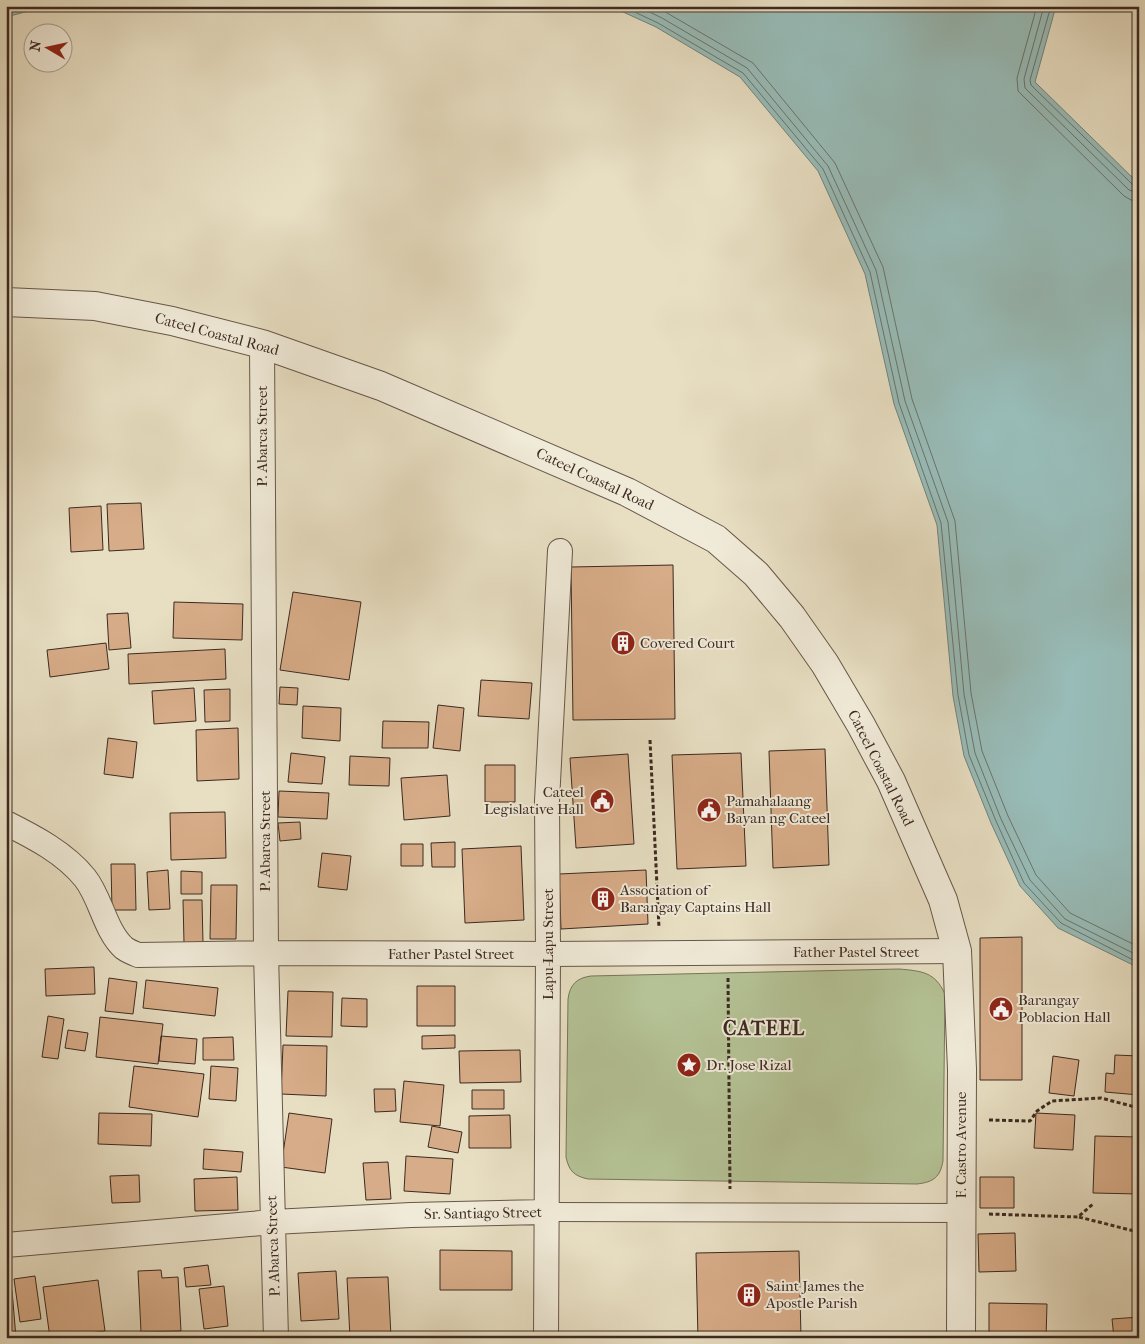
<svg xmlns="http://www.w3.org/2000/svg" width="1145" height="1344" viewBox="0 0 1145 1344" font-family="'IM FELL French Canon',serif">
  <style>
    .green { fill: #b4c295; stroke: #78765b }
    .water { fill: #98bcb8; stroke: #73827c }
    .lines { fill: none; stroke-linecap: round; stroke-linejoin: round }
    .shore { stroke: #6a736c; stroke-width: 1 }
    .building { fill: #d7ac88; stroke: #3c2a21 }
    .pedestrian-casing { stroke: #67574a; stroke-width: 20 }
    .minor-casing { stroke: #67574a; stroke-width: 26 }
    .tertiary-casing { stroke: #67574a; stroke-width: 30 }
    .path { stroke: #3c2a21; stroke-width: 3; stroke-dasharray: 4 2.5; stroke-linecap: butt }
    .pedestrian { stroke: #f0ead8; stroke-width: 18 }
    .minor { stroke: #f0ead8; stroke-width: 24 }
    .tertiary { stroke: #f0ead8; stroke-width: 28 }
    .labels { text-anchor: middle; stroke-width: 4; stroke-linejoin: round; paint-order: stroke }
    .street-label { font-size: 15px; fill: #3c2a21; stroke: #f0ead8 }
    .poi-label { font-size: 15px; fill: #3c2a21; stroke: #f0ead8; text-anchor: start }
    .district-label { font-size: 20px; font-weight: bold; letter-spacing: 1px; fill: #3c2a21; stroke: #f0ead8 }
  </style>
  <rect width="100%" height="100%" fill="#e8dfc3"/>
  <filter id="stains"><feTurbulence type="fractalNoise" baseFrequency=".004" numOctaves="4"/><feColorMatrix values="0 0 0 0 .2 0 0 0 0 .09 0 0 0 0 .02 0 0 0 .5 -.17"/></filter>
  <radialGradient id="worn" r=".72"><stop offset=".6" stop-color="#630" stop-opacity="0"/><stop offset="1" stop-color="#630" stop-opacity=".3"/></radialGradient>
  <path class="green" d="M899 969C922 971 935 972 945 994L943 1161C940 1177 934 1182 917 1184L588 1179C574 1176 569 1171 566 1157L568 999C570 984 577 978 591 976Z"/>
  <path class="water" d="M6 6H48L6 17Z
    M610 6H1056L1035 82 1139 184V968L1058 928 1020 886 991 823 964 756 953 696 937 525 894 404 865 274 818 171 740 77 656 27Z"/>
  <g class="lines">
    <path class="shore" d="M622 6 658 23 743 73 823 169 870 272 899 403 941 523 958 695 969 755 996 821 1024 883 1061 923 1139 963
      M637 6 662 18 747 68 828 166 876 270 905 401 948 522 964 694 975 753 1001 819 1030 880 1065 919 1139 956
      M655 6 753 63 835 163 883 267 912 399 955 521 971 693 982 751 1008 816 1036 875 1070 913 1139 947
      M1037 6 1017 78 1018 91 1124 196 1131 200 1139 201
      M1044 6 1024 79 1025 88 1129 190 1139 193
      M1051 6 1030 80 1031 85 1133 185 1139 187"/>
  </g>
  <path class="building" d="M141 503 144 549 109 551 107 504Z
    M101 506 103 550 71 552 69 508Z
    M673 565 675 719 573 720 571 567Z
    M293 592 361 602 349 680 280 670Z
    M174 602 243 604 242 640 173 638Z
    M128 613 131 648 109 650 107 614Z
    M106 643 109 669 50 677 47 650Z
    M225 649 226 679 129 684 128 654Z
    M481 680 532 683 529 719 478 716Z
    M280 687 298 688 297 705 279 704Z
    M194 688 196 721 154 724 152 691Z
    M230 689V721L205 722 204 690Z
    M438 705 464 708 460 751 433 748Z
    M303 706 341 708 340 741 302 738Z
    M383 721 429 722 428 748H382Z
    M238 728 239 779 197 781 196 730Z
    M108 738 137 742 133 778 104 774Z
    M825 749 829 865 773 868 769 751Z
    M291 753 325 757 322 784 288 782Z
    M741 753 746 866 677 869 672 755Z
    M628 754 634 844 576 848 570 758Z
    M350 756 390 758 389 786 349 785Z
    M485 765H515V802H485Z
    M447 775 450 816 404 820 401 778Z
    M279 791 329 793 327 819 278 817Z
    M225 812 226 858 171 860 170 813Z
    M300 822 301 839 280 841 278 823Z
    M455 842V867H432L431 843Z
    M401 844H423V866H401Z
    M521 846 524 920 465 923 462 849Z
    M322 853 351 856 347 890 318 887Z
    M111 864H135L136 910H112Z
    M168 870 170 909 149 910 147 872Z
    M646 870 648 924 561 929 559 874Z
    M181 871 202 872V894H181Z
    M211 885H237L236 939H210Z
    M183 900H202L203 943H184Z
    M1022 937V1080H980V938Z
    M94 967 95 994 46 996 45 969Z
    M109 978 137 982 133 1014 105 1011Z
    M146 980 218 988 215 1016 143 1008Z
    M417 986H455V1026H417Z
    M288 991 333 992 332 1037 286 1036Z
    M342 998 367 999V1027L341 1026Z
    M48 1016 64 1019 58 1059 42 1057Z
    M100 1017 163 1024 158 1064 96 1057Z
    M68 1030 88 1033 85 1051 65 1048Z
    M455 1035V1048L422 1049V1036Z
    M161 1036 197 1039 195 1064 159 1061Z
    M233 1037 234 1060H203V1038Z
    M283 1045 327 1046 326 1096 281 1094Z
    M520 1050 521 1082 460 1083 459 1051Z
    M1115 1055 1139 1056V1095L1105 1092 1106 1073 1114 1074Z
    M1053 1056 1079 1060 1074 1096 1049 1093Z
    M134 1066 204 1074 198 1117 129 1107Z
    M211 1066 238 1068 236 1101 209 1099Z
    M404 1081 444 1085 440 1126 400 1122Z
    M374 1089H395L396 1111 375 1112Z
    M472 1090H504V1109H472Z
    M99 1113 152 1114 151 1146 98 1144Z
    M289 1113 332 1119 325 1173 281 1167Z
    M1036 1113 1075 1115 1073 1150 1034 1148Z
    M510 1115 511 1148H469V1116Z
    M432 1126 462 1132 458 1153 428 1147Z
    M1095 1136 1139 1137V1194L1093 1193Z
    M204 1149 243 1152 241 1172 203 1169Z
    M406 1156 453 1159 450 1194 404 1191Z
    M388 1162 391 1199 366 1200 363 1163Z
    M139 1175 140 1202 112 1203 110 1176Z
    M237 1177 238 1210 195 1211 194 1179Z
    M980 1177H1014V1208H980Z
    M1015 1233 1016 1271 979 1272 978 1234Z
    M440 1250 512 1251V1290H440Z
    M799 1251 801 1338H698L696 1253Z
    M208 1265 211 1285 186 1287 184 1268Z
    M161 1270 162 1278 178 1277 181 1331 141 1332 138 1271Z
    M336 1271 339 1319 301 1321 298 1273Z
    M35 1276 41 1319 20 1322 14 1279Z
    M388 1277 391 1337 350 1338 347 1278Z
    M98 1280 105 1331 50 1338 43 1287Z
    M224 1286 228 1326 204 1329 199 1289Z
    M6 1290H12L16 1338H6Z
    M989 1303 1047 1304 1046 1338H989Z
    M1139 1317V1338H1114L1112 1319Z
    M337 1335V1338H295V1336Z"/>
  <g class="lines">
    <defs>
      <path id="pedestrian" d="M547 1212 961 1213"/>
      <path id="minor" d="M262 344 266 953 276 1338
        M6 823C34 837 65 853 85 878 101 898 105 931 124 948 128 951 133 953 138 955L266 953 548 954 957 951
        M6 1245 273 1222 411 1215 547 1212
        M546 1338 548 954 547 801 560 551"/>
      <path id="tertiary" d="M6 302 95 306 172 321 262 344 381 386 627 492 716 539 756 574 792 617 825 664 861 725 891 781 943 900 957 951 962 1069 961 1338"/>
    </defs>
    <use href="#pedestrian" class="pedestrian-casing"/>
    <use href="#minor" class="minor-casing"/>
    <use href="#tertiary" class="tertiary-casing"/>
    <path class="path" d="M650 740 659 928
      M728 978 730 1189
      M989 1120 1030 1121 1037 1111 1052 1101 1101 1098 1139 1108
      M989 1214 1078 1217 1093 1204
      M1079 1217 1138 1232"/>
    <use href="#pedestrian" class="pedestrian"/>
    <use href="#minor" class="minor"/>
    <use href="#tertiary" class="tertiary"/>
  </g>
  <defs>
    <symbol id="building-disc" viewBox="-11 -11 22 22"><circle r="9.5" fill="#8f2418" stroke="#f0ead8"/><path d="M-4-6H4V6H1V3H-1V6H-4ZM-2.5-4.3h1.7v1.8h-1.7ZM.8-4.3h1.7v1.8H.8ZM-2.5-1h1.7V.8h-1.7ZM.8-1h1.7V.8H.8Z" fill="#fff"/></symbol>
    <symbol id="civic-disc" viewBox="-11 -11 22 22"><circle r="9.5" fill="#8f2418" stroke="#f0ead8"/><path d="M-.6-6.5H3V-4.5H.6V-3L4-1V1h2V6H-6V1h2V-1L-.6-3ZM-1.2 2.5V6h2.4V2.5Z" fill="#fff"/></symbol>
    <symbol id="sight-disc" viewBox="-11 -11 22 22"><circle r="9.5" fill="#8f2418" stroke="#f0ead8"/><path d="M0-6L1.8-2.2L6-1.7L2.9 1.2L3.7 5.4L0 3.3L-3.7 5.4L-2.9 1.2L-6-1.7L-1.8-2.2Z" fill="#fff"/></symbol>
  </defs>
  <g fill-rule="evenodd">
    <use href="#building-disc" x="609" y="629" width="28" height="28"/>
    <use href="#civic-disc" x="588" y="787" width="28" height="28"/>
    <use href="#civic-disc" x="695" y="796" width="28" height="28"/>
    <use href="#building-disc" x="589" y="885" width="28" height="28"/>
    <use href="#civic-disc" x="987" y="995" width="28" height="28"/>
    <use href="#sight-disc" x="675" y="1051" width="28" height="28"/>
    <use href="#building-disc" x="735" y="1281" width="28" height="28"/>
  </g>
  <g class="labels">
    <g class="street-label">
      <text transform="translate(217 334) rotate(15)" y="5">Cateel Coastal Road</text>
      <text transform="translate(262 436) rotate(-90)" y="5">P. Abarca Street</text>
      <text transform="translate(595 479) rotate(25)" y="5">Cateel Coastal Road</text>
      <text transform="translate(881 768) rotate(63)" y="5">Cateel Coastal Road</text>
      <text transform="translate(265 841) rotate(-90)" y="5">P. Abarca Street</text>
      <text transform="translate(548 944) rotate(-90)" y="5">Lapu-Lapu Street</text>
      <text x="856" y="957">Father Pastel Street</text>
      <text x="451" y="959">Father Pastel Street</text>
      <text transform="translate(961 1145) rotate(-90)" y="5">F. Castro Avenue</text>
      <text transform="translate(483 1213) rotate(-1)" y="5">Sr. Santiago Street</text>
      <text transform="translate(273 1246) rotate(-92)" y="5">P. Abarca Street</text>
    </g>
    <g class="poi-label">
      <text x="640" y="648">Covered Court</text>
      <text x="584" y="797" text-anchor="end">Cateel<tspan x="584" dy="17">Legislative Hall</tspan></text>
      <text x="726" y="806">Pamahalaang<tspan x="726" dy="17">Bayan ng Cateel</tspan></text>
      <text x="620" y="895">Association of<tspan x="620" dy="17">Barangay Captains Hall</tspan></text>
      <text x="1018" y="1005">Barangay<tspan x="1018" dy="17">Poblacion Hall</tspan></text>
      <text x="706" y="1070">Dr. Jose Rizal</text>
      <text x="766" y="1291">Saint James the<tspan x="766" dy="17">Apostle Parish</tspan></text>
    </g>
    <g class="district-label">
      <text x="764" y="1035">CATEEL</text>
    </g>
  </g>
  <rect width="1145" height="1344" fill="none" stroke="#e8dfc3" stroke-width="25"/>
  <rect x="8" y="8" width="1130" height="1329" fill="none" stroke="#3c2a21" stroke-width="2.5"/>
  <rect x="12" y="12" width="1120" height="1319" fill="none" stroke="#3c2a21"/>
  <g transform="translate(48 48) rotate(279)"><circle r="24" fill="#f0ead8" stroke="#a89d8f"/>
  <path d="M0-4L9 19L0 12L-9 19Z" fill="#8f2418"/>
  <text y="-8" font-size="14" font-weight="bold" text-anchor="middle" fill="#3c2a21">N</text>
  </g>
  <rect width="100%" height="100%" filter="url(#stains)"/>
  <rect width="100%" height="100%" fill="url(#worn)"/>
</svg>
